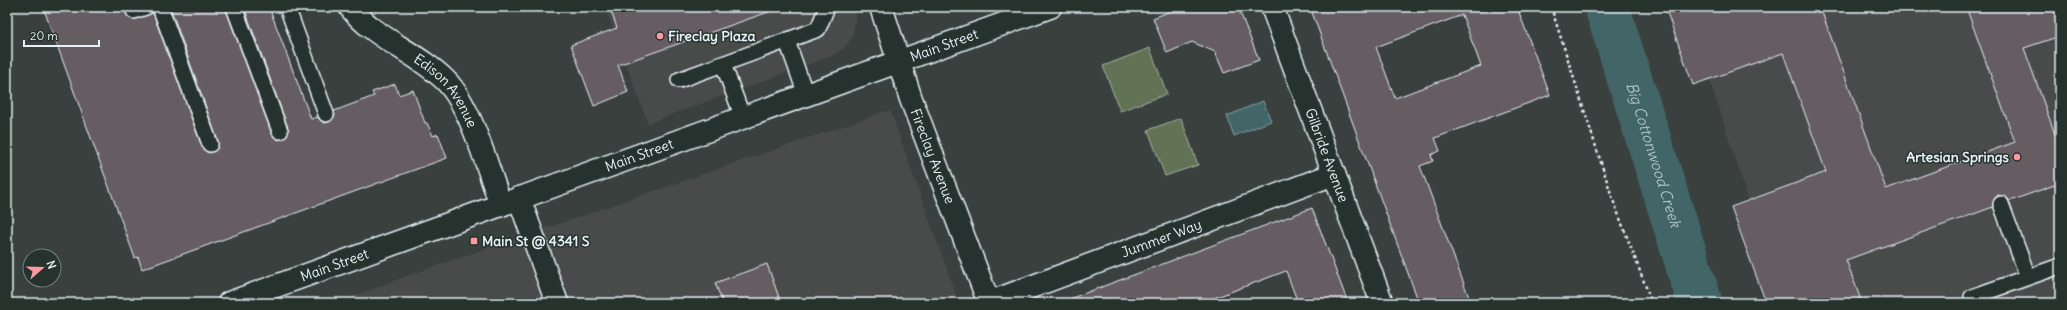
<svg xmlns="http://www.w3.org/2000/svg" width="2067" height="310" viewBox="0 0 2067 310" font-family="Delius,sans-serif">
  <style>
    .built { fill: #494c4c }
    .green { fill: #627254; stroke: #a5b2a6 }
    .water { fill: #436668; stroke: #859ea2 }
    .lines { fill: none; stroke-linecap: round; stroke-linejoin: round }
    .river { stroke: #436668; stroke-width: 45 }
    .building { fill: #665d64; stroke: #e8f1f8; fill-rule: evenodd }
    .lane-casing { stroke: #e8f1f8; stroke-width: 18 }
    .street-casing { stroke: #e8f1f8; stroke-width: 25 }
    .secondary-casing { stroke: #e8f1f8; stroke-width: 25 }
    .path { stroke: #e8f1f8; stroke-width: 2.5; stroke-dasharray: 3 3; stroke-linecap: butt }
    .lane { stroke: #26332d; stroke-width: 15 }
    .street { stroke: #26332d; stroke-width: 22 }
    .secondary { stroke: #26332d; stroke-width: 22 }
    .poi-dot { fill: #ff9aa2; stroke: #26332d; stroke-width: 1.5 }
    .labels { text-anchor: middle; stroke-width: 3; stroke-linejoin: round; paint-order: stroke }
    .poi-label { font-size: 14px; font-weight: bold; fill: #e8f1f8; stroke: #26332d; text-anchor: start }
    .street-label { font-size: 14px; fill: #e8f1f8; stroke: #26332d }
    .water-label { font-size: 15px; font-style: italic; fill: #aec0c6; stroke: #26332d }
  </style>
  <rect width="100%" height="100%" fill="#39403e"/>
  <filter id="ink" filterUnits="userSpaceOnUse"><feTurbulence type="fractalNoise" baseFrequency=".025" numOctaves="2"/><feDisplacementMap in="SourceGraphic" scale="8" xChannelSelector="R" yChannelSelector="G"/><feConvolveMatrix kernelMatrix="1 2 1 2 8 2 1 2 1" color-interpolation-filters="sRGB"/></filter>
  <g filter="url(#ink)">
    <path class="built" d="M605 7H855L856 18 852 38 844 48 832 56 648 123Z
      M1686 7H2060V303H1782Z
      M890 110 959 303H336L404 277Z"/>
    <path class="green" d="M1150 48 1167 94 1120 111 1103 66Z
      M1181 118 1198 165 1165 176 1148 130Z"/>
    <path class="water" d="M1263 101 1271 121 1234 136 1227 116Z"/>
    <g class="lines">
      <path class="river" id="s1" d="M1607 7 1700 303"/>
    </g>
    <path class="building" d="M43 7H126V14L133 20 153 13 202 147 209 153 217 149 218 141 170 7H225L272 134 279 140 287 136 288 128 244 7H269L311 119 317 117 324 123 329 122 335 116 334 111 374 96 372 92 395 84 399 95 413 90 425 123H427L433 136 438 134 447 158 142 269 138 257 135 258Z
      M623 7H774V10L618 65 628 92 594 106 571 45 617 28 611 11Z
      M1181 7H1238L1259 60 1224 73 1215 52 1192 42 1167 53 1153 18Z
      M1310 7H1517L1550 95 1435 138 1440 151 1431 155 1433 161 1420 166 1471 303H1419ZM1462 15 1481 66 1395 98 1376 47Z
      M1665 7H1820L1886 189 2015 142 1966 7H2060V36L2024 48 2060 148V183L2010 201 2006 197 1998 195 1994 199 1993 207 1846 260 1862 303H1766L1731 207 1826 172 1783 53 1693 85Z
      M1312 208 1348 303H1298L1286 271 1201 303H1065L1064 301Z
      M767 264 781 303H723L715 283Z"/>
    <g class="lines">
      <defs>
        <path id="lane" d="M160 7 210 144
          M234 7 280 131
          M287 7 326 114
          M134 11 146 7
          M787 41 806 95
          M723 64 743 118
          M679 80 818 29 827 7
          M2001 204 2028 277
          M1972 297 2060 266"/>
        <g id="street">
          <path id="s2" d="M350 7C375 39 417 52 446 81 471 106 488 170 501 205"/>
          <path id="s3" d="M881 7 911 99 989 303"/>
          <path id="s4" d="M1272 7 1382 303"/>
          <path d="M519 198 557 303"/>
          <path id="s5" d="M988 303 1334 174"/>
        </g>
        <g id="secondary">
          <path id="s6" d="M229 303 1050 7"/>
        </g>
      </defs>
      <use href="#lane" class="lane-casing"/>
      <use href="#street" class="street-casing"/>
      <use href="#secondary" class="secondary-casing"/>
      <path class="path" d="M1551 7 1613 200 1652 303"/>
      <use href="#lane" class="lane"/>
      <use href="#street" class="street"/>
      <use href="#secondary" class="secondary"/>
    </g>
  </g>
  <g class="poi-dot">
    <circle cx="660" cy="36" r="4"/>
    <circle cx="2017" cy="157" r="4"/>
    <rect x="470" y="237" width="8" height="8" rx="2"/>
  </g>
  <g class="labels">
    <g class="poi-label">
      <text x="668" y="41">Fireclay Plaza</text>
      <text x="2009" y="162" text-anchor="end">Artesian Springs</text>
      <text x="482" y="246">Main St @ 4341 S</text>
    </g>
    <g class="street-label">
      <text dy="5" stroke="none"><textPath href="#s6" startOffset="760">Main Street</textPath></text>
      <text dy="5" stroke="none"><textPath href="#s2" startOffset="129">Edison Avenue</textPath></text>
      <text dy="5" stroke="none"><textPath href="#s6" startOffset="436">Main Street</textPath></text>
      <text dy="5" stroke="none"><textPath href="#s4" startOffset="158">Gilbride Avenue</textPath></text>
      <text dy="5" stroke="none"><textPath href="#s3" startOffset="158">Fireclay Avenue</textPath></text>
      <text dy="5" stroke="none"><textPath href="#s5" startOffset="185">Jummer Way</textPath></text>
      <text dy="5" stroke="none"><textPath href="#s6" startOffset="112">Main Street</textPath></text>
    </g>
    <g class="water-label">
      <text dy="5" stroke="none"><textPath href="#s1" startOffset="155">Big Cottonwood Creek</textPath></text>
    </g>
  </g>
  <rect width="2067" height="310" fill="none" stroke="#26332d" stroke-width="24"/>
  <rect x="12" y="12" width="2043" height="286" fill="none" stroke="#e8f1f8" stroke-width="1.5" filter="url(#ink)"/>
  <g transform="translate(42 268) rotate(70)"><circle r="19" fill="#26332d" stroke="#747f7e"/>
  <path d="M0-3L7 15L0 10L-7 15Z" fill="#ff9aa2"/>
  <text y="-6" font-size="11" font-weight="bold" text-anchor="middle" fill="#e8f1f8">N</text>
  </g>
  <path d="M24 40v6h75v-6" fill="none" stroke="#e8f1f8" stroke-width="2"/>
  <text x="30" y="40" font-size="12" fill="#e8f1f8" stroke="#26332d" stroke-width="3" paint-order="stroke">20 m</text>
</svg>
